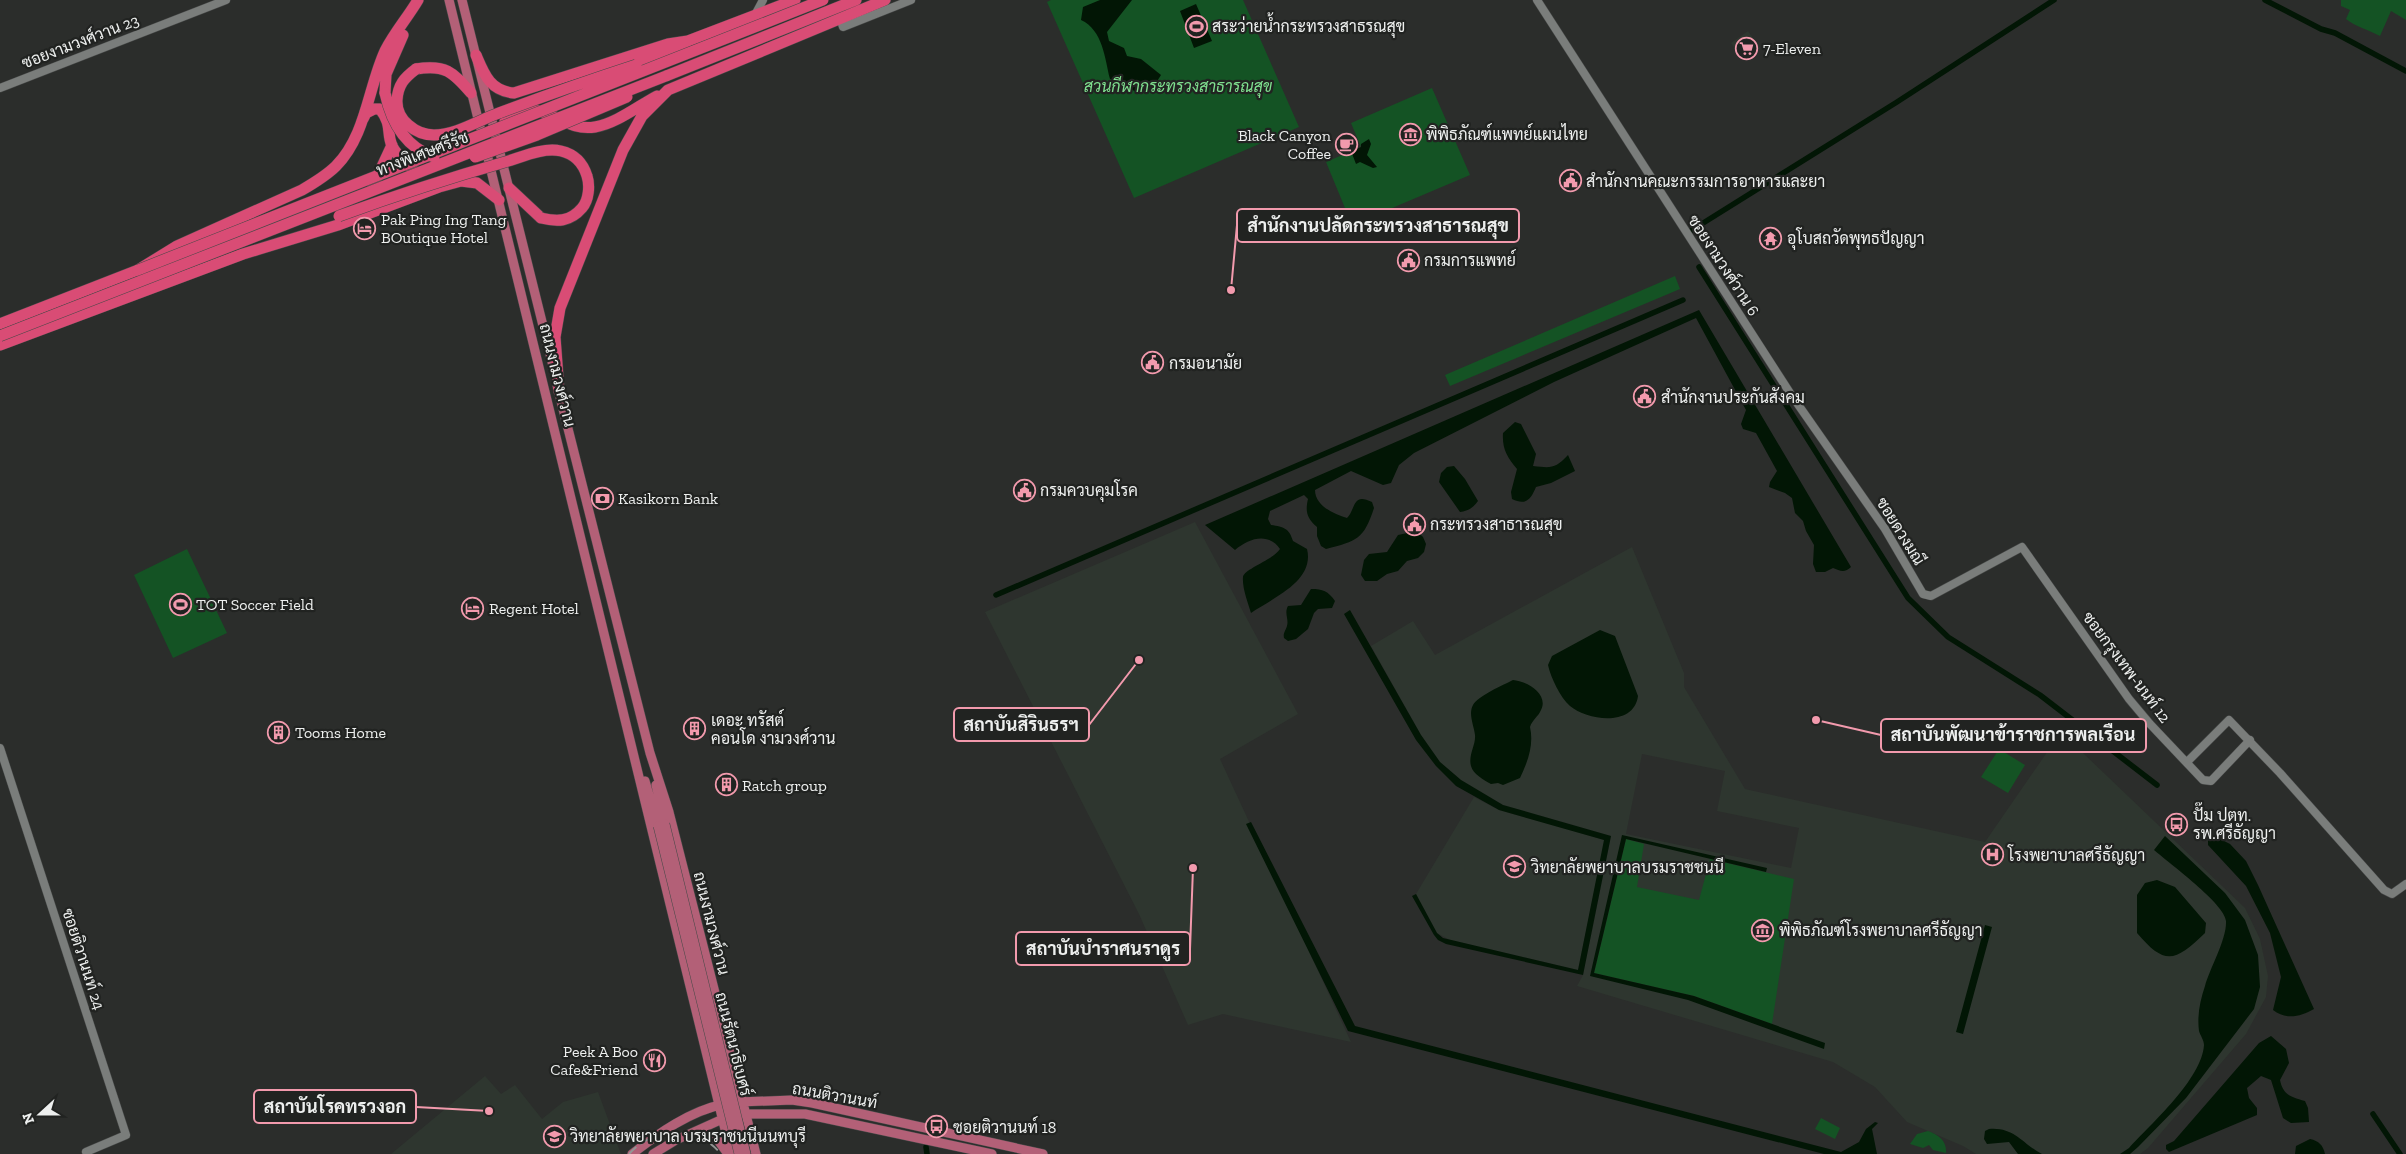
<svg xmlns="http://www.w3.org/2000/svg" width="2406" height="1154" viewBox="0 0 2406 1154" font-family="'Zilla Slab',Sarabun,serif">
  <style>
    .built { fill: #2e362f; fill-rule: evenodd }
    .green { fill: #145324 }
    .water { fill: #021605 }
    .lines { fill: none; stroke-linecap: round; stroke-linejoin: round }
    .canal { stroke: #021605; stroke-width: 5.5 }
    .minor-casing { stroke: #474948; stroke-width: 9 }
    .major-casing { stroke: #474948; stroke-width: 10 }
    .highway-casing { stroke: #474948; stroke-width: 12 }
    .minor { stroke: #7a7d7b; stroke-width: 8 }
    .major { stroke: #b36077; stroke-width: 9 }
    .highway { stroke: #d94c75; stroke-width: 11 }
    .rail { stroke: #949695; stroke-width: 2; stroke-dasharray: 10 5; stroke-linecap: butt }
    .major-bridge-casing { stroke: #474948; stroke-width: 10; stroke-linecap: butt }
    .highway-bridge-casing { stroke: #474948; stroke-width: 12; stroke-linecap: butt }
    .major-bridge { stroke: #b36077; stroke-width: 9 }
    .highway-bridge { stroke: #d94c75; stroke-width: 11 }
    .labels { text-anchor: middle; stroke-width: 4.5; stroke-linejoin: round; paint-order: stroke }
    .poi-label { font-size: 16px; fill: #edefee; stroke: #212321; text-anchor: start }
    .street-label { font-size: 16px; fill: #edefee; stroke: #212321 }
    .park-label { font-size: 16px; font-style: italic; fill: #7fdf8f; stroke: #212321 }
    .leader { fill: none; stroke: #f29aad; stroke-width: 2 }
    .callout-dot { fill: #f29aad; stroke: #212321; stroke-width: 2 }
    .callout { fill: #212321; stroke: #f29aad; stroke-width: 2 }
    .callout-label { font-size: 18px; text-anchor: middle; font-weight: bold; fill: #edefee }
  </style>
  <rect width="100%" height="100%" fill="#2b2d2b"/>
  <path class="built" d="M1748 31 1760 48 1743 60 1731 43Z
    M1195 522 1298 714 1220 759 1351 1042 1223 1014 1188 1025 1139 914 985 612Z
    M1632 547 1684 673V687L1745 789 1985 842 2061 732 2245 908 2260 939 2268 976 2266 997 2246 1034 2148 1148 2140 1154H1976L1963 1146 1907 1122 1875 1087 1833 1062 1577 986 1583 975 1611 836 1503 805 1461 780 1440 762 1421 735 1371 646 1413 621 1435 655ZM1642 754 1725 771 1717 811 1799 828 1791 868 1626 834Z
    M1474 797 1499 810 1605 840 1578 970 1450 940 1437 933 1416 894Z
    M485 1076 501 1094 515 1085 542 1119 563 1102 598 1092 621 1154H391Z"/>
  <path class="green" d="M1051 0H1243L1299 127 1134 198 1047 2Z
    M2341 0H2406V20L2391 11 2380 36C2369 30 2356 27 2346 19L2350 10 2341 6Z
    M1432 88 1470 175 1352 225 1326 162 1361 147 1351 123Z
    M1675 276 1680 289 1450 386 1445 375Z
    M187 549 227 633 173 658 134 575Z
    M1999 749 2025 765 2008 793 1981 777Z
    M1626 839 1644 844 1637 887 1699 900 1710 859 1794 879 1772 1024 1694 996 1594 973Z
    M1821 1118 1840 1128 1835 1139 1815 1129Z
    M1928 1131C1939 1135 1947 1141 1946 1153L1933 1150 1929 1145 1923 1148 1910 1144 1917 1134Z"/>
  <path class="water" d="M1100 0H1132L1107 32 1109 41 1124 48 1127 56 1141 59 1161 75 1156 83 1136 92 1123 84 1110 79C1105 59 1103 30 1081 20L1083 7Z
    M1196 4 1212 41 1194 48 1180 11Z
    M1369 139 1371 144 1367 155 1377 167 1373 168 1360 162 1356 164 1351 151 1361 147V144Z
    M1699 310 1851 567C1845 573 1840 571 1833 568L1825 572H1816L1813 564 1814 545 1806 531 1803 521 1795 513 1792 498 1785 493 1769 487 1770 482 1777 471 1756 433 1743 429 1741 424 1746 410 1696 318 1554 382 1414 453 1399 465 1391 483 1383 485 1351 471 1315 490C1315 506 1334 514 1347 518 1356 509 1352 492 1372 502L1374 508C1364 539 1357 541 1326 549L1321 546 1317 536V527C1307 518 1305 512 1308 499L1304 495 1270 511 1268 519 1271 525C1284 527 1289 528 1293 541L1307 549C1315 581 1273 598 1251 613 1248 603 1242 588 1243 577 1244 569 1273 560 1280 549 1268 532 1249 538 1235 550L1205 525Z
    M1515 422 1521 424 1536 454 1533 466C1551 468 1555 469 1568 455L1575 471 1551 483 1536 487C1531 499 1526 506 1512 499L1511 492 1517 469C1507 457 1502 449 1503 433Z
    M1454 466 1465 479 1478 501C1473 508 1468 511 1460 512L1439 482 1441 473 1447 467Z
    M1417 531 1423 537 1426 544 1424 552 1418 558 1407 561 1398 571 1387 574 1377 581H1365L1361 575 1364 560 1369 554 1387 552 1398 535Z
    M1311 589C1323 589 1328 591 1335 601L1332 608 1318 609 1314 613 1308 629 1296 639 1288 641 1284 638C1283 633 1285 632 1287 626 1289 619 1284 613 1288 606L1301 605Z
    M1350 610 1421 735 1440 762 1461 780 1503 805 1611 836 1583 975 1446 944 1438 940 1434 935 1412 896 1416 894 1437 933 1443 938 1578 970 1604 840 1499 810 1456 786 1436 766 1416 740 1344 614Z
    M1600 630 1615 636 1638 696C1634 727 1588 721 1570 706 1560 697 1551 678 1548 665L1552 656Z
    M1513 680C1527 681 1549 694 1541 710 1538 717 1532 720 1530 727 1534 745 1528 761 1520 778L1503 785 1498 783 1491 784C1484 780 1473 774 1471 766 1468 755 1476 745 1475 735 1474 726 1468 714 1473 705 1478 696 1503 685 1513 680Z
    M1251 822 1355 1026 1841 1152 1859 1142 1866 1129 1875 1122 1878 1123 1872 1129 1877 1154H1824L1348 1031 1246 824Z
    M1622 835 1767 868 1766 872 1626 839 1594 973 1694 996 1825 1043 1824 1049 1688 1000 1590 976Z
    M2165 836 2225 893 2245 920 2258 955 2260 987 2254 1009 2186 1098 2138 1147 2130 1154H2120L2129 1148C2151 1124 2202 1079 2204 1045 2204 1040 2200 1035 2199 1031 2197 1015 2200 1001 2205 986 2210 968 2227 939 2226 921 2225 904 2169 863 2154 850Z
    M2214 836 2230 844 2246 861 2258 885 2314 1009C2300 1017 2286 1020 2273 1010L2281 977 2270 933 2246 886 2208 845V841Z
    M2157 880 2175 887 2206 923 2205 933C2175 962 2165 966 2137 933V895L2145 883Z
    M1985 925 1992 927 1963 1034 1956 1032Z
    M2271 1036 2286 1049 2289 1063 2280 1080C2283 1095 2291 1097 2305 1101L2308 1108 2309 1122 2291 1123 2283 1118 2271 1080 2261 1076 2247 1088 2249 1098 2257 1108V1115L2169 1152 2166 1149V1145L2174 1141 2259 1043Z
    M1989 1129C2015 1127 2022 1144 2042 1154H2018L2009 1142 1987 1144 1984 1139 1985 1131Z
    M2310 1139C2319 1141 2323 1145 2325 1154H2295L2296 1146Z"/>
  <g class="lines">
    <path class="canal" d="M2265 0 2321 29 2335 33 2406 71
      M1692 230 1897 102 2054 0
      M1699 267 1908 598 1948 637 2040 695 2157 785
      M996 595 1683 300
      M2373 1114 2400 1154
      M926 1147 927 1154"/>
    <defs>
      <path id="minor" d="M1537 0 1790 393 1885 529 1923 594 1931 596 2022 547 2129 699 2150 724 2203 780 2211 781 2250 740
        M755 15 763 0
        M840 18 843 27 911 0
        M0 88 226 0
        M0 748 126 1135 86 1152 87 1154
        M2187 762 2229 720 2280 773 2384 890 2392 894 2406 884"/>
      <path id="major" d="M449 0 480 127
        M462 0 554 370
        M485 146 731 1154
        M557 385 650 753 669 812 756 1154
        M645 781 658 826
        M656 785 665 824
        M739 1102 792 1100 812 1103 1043 1154
        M742 1114H805L992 1154
        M694 1132 717 1139 728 1154
        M632 1154C659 1133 690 1111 724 1104
        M653 1154 676 1140 727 1117"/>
      <path id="highway" d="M476 55C484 74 490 91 514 93L668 44 688 41
        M636 65 670 52 688 41 795 0
        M416 69C445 64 453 72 471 93
        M666 76 856 0
        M385 93 386 74 403 35
        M363 119 366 113 374 109H380C393 126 386 132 392 146 397 156 406 163 413 170
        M505 121C547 92 558 133 595 127 617 123 638 106 657 96
        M373 186 392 145
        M509 188 541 218
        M0 324 138 270 177 246 302 190C314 183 326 176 336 166 366 136 368 88 385 51 394 33 408 17 418 0
        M0 345 243 254 338 225 439 187 461 181 477 183 499 200
        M559 391 555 337 560 308 623 150 642 116 668 90 885 0"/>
    </defs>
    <use href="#minor" class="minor-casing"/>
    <use href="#major" class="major-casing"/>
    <use href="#highway" class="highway-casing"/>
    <use href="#minor" class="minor"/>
    <use href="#major" class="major"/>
    <use href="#highway" class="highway"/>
    <path class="rail" d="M629 1154C655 1126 696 1124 721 1154"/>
    <defs>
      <path id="major-bridge" d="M665 824 746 1154
        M658 826 739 1154"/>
      <path id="highway-bridge" d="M416 69C404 78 398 85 397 100 396 120 416 135 434 135 456 135 479 120 499 113 544 96 590 80 636 65
        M385 93C391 121 405 147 434 157
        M475 157 537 135 627 97
        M339 216C394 196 449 178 505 162 522 157 543 147 561 151 574 154 583 163 587 176 590 185 589 200 582 208 570 222 557 222 541 218
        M138 270 823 0
        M0 336 666 76"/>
    </defs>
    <use href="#major-bridge" class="major-bridge-casing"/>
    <use href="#highway-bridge" class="highway-bridge-casing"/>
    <use href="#major-bridge" class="major-bridge"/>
    <use href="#highway-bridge" class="highway-bridge"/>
  </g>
  <defs>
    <symbol id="stadium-ring" viewBox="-11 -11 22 22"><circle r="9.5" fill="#212321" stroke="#f29aad" stroke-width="1.5"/><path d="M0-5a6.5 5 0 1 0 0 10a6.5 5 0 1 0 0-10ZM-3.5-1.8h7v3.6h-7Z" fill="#f29aad"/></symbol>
    <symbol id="supermarket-ring" viewBox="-11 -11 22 22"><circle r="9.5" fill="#212321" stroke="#f29aad" stroke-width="1.5"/><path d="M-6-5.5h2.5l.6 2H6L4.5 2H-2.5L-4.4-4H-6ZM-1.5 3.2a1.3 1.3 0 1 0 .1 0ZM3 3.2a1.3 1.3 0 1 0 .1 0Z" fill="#f29aad"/></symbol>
    <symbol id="museum-ring" viewBox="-11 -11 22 22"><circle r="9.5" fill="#212321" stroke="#f29aad" stroke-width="1.5"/><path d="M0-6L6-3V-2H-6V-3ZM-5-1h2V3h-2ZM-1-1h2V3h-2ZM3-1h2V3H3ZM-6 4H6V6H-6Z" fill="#f29aad"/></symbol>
    <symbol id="cafe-ring" viewBox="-11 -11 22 22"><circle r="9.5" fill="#212321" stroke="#f29aad" stroke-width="1.5"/><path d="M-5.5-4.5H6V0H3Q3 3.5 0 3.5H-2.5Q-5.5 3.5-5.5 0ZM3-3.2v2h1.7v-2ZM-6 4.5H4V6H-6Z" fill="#f29aad"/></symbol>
    <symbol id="civic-ring" viewBox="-11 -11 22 22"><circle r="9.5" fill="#212321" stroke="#f29aad" stroke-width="1.5"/><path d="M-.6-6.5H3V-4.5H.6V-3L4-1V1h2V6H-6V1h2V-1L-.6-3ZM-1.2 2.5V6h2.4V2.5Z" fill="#f29aad"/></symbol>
    <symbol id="hotel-ring" viewBox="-11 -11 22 22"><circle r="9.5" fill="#212321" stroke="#f29aad" stroke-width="1.5"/><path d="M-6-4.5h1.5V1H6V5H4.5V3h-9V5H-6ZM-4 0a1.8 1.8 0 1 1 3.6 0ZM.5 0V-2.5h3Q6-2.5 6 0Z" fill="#f29aad"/></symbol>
    <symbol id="temple-ring" viewBox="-11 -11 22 22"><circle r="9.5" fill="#212321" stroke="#f29aad" stroke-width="1.5"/><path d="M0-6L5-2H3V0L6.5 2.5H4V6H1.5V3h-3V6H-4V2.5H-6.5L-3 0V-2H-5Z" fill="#f29aad"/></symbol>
    <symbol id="bank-ring" viewBox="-11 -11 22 22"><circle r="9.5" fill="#212321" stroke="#f29aad" stroke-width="1.5"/><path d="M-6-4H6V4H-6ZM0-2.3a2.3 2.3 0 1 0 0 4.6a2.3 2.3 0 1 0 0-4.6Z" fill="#f29aad"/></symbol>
    <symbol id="building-ring" viewBox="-11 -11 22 22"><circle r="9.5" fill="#212321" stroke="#f29aad" stroke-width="1.5"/><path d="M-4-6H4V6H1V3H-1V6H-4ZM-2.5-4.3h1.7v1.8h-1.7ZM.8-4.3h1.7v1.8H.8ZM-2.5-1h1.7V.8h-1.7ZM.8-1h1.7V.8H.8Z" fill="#f29aad"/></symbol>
    <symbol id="bus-ring" viewBox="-11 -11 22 22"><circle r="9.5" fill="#212321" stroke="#f29aad" stroke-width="1.5"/><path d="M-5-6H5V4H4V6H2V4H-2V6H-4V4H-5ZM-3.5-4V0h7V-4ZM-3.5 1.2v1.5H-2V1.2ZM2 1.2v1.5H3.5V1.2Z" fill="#f29aad"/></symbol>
    <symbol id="hospital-ring" viewBox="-11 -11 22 22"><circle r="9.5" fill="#212321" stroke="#f29aad" stroke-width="1.5"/><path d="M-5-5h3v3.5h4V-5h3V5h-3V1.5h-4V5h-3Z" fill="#f29aad"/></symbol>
    <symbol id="university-ring" viewBox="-11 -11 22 22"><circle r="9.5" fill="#212321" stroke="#f29aad" stroke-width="1.5"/><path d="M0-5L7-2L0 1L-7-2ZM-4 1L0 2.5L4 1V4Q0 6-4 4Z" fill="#f29aad"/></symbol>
    <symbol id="restaurant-ring" viewBox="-11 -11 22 22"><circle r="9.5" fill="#212321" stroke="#f29aad" stroke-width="1.5"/><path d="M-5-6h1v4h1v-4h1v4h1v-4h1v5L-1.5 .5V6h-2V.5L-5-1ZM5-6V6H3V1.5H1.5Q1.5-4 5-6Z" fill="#f29aad"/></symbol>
    <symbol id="school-ring" viewBox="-11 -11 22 22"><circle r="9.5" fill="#212321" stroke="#f29aad" stroke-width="1.5"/><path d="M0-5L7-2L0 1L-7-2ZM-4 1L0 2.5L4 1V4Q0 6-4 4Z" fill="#f29aad"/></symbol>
  </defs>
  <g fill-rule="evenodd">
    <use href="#stadium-ring" x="1184" y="14" width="25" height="25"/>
    <use href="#supermarket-ring" x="1734" y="36" width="25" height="25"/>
    <use href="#museum-ring" x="1398" y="122" width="25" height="25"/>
    <use href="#cafe-ring" x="1334" y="132" width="25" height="25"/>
    <use href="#civic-ring" x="1558" y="168" width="25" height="25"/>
    <use href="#hotel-ring" x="352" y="216" width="25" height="25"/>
    <use href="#temple-ring" x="1758" y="226" width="25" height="25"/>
    <use href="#civic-ring" x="1396" y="248" width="25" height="25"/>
    <use href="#civic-ring" x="1140" y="350" width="25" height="25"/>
    <use href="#civic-ring" x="1632" y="384" width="25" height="25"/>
    <use href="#civic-ring" x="1012" y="478" width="25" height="25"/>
    <use href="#bank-ring" x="590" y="486" width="25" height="25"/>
    <use href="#civic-ring" x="1402" y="512" width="25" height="25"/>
    <use href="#stadium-ring" x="168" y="592" width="25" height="25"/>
    <use href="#hotel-ring" x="460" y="596" width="25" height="25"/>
    <use href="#building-ring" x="682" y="716" width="25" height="25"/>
    <use href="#building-ring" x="266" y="720" width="25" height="25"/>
    <use href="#building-ring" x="714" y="772" width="25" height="25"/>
    <use href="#bus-ring" x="2164" y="812" width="25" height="25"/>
    <use href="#hospital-ring" x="1980" y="842" width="25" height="25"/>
    <use href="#university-ring" x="1502" y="854" width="25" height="25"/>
    <use href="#museum-ring" x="1750" y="918" width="25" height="25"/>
    <use href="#restaurant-ring" x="642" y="1048" width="25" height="25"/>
    <use href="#bus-ring" x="924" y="1114" width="25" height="25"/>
    <use href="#school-ring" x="542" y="1124" width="25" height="25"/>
  </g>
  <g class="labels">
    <g class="poi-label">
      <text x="1212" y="32">สระว่ายน้ำกระทรวงสาธรณสุข</text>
      <text x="1763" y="54">7-Eleven</text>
      <text x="1426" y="140">พิพิธภัณฑ์แพทย์แผนไทย</text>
      <text x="1331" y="141" text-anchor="end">Black Canyon<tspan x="1331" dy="18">Coffee</tspan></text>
      <text x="1586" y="187">สำนักงานคณะกรรมการอาหารและยา</text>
      <text x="381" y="225">Pak Ping Ing Tang<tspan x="381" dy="18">BOutique Hotel</tspan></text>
      <text x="1787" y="244">อุโบสถวัดพุทธปัญญา</text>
      <text x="1424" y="266">กรมการแพทย์</text>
      <text x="1169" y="369">กรมอนามัย</text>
      <text x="1661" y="403">สำนักงานประกันสังคม</text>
      <text x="1040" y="496">กรมควบคุมโรค</text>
      <text x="618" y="504">Kasikorn Bank</text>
      <text x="1430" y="530">กระทรวงสาธารณสุข</text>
      <text x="196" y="610">TOT Soccer Field</text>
      <text x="489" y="614">Regent Hotel</text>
      <text x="711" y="726">เดอะ ทรัสต์<tspan x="711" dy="18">คอนโด งามวงศ์วาน</tspan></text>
      <text x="295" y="738">Tooms Home</text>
      <text x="742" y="791">Ratch group</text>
      <text x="2193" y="821">ปั๊ม ปตท.<tspan x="2193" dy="18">รพ.ศรีธัญญา</tspan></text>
      <text x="2008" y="861">โรงพยาบาลศรีธัญญา</text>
      <text x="1531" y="873">วิทยาลัยพยาบาลบรมราชชนนี</text>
      <text x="1779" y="936">พิพิธภัณฑ์โรงพยาบาลศรีธัญญา</text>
      <text x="638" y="1057" text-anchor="end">Peek A Boo<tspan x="638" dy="18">Cafe&amp;Friend</tspan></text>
      <text x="953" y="1133">ซอยติวานนท์ 18</text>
      <text x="570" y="1142">วิทยาลัยพยาบาล บรมราชนนีนนทบุรี</text>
    </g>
    <g class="street-label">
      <text transform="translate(80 41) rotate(-21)" y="6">ซอยงามวงศ์วาน 23</text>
      <text transform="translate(422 153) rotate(-21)" y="6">ทางพิเศษศรีรัช</text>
      <text transform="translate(1724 265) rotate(57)" y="6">ซอยงามวงศ์วาน 6</text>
      <text transform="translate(558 375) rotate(76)" y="6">ถนนงามวงศ์วาน</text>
      <text transform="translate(1901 531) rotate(58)" y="6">ซอยดวงมณี</text>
      <text transform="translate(2127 667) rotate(53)" y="6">ซอยกรุงเทพ-นนท์ 12</text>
      <text transform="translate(712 923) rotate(76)" y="6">ถนนงามวงศ์วาน</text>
      <text transform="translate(84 959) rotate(72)" y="6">ซอยติวานนท์ 24</text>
      <text transform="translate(734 1044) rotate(76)" y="6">ถนนรัตนาธิเบศร์</text>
      <text transform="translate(835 1095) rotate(10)" y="6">ถนนติวานนท์</text>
    </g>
    <g class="park-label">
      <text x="1178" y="92">สวนกีฬากระทรวงสาธารณสุข</text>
    </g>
  </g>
  <path class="leader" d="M1231 290L1237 225M1139 660L1089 725M1816 720L1881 735M1193 868L1190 949M489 1111L416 1107"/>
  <g class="callout-dot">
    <circle cx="1231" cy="290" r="5"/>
    <circle cx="1139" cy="660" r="5"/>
    <circle cx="1816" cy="720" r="5"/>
    <circle cx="1193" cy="868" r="5"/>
    <circle cx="489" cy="1111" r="5"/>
  </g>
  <g class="callout">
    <rect x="1237" y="209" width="282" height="33" rx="5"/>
    <rect x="954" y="708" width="135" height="33" rx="5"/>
    <rect x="1881" y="719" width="265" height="33" rx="5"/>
    <rect x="1016" y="932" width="174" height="33" rx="5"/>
    <rect x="254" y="1090" width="162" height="33" rx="5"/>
  </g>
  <g class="callout-label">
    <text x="1378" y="232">สำนักงานปลัดกระทรวงสาธารณสุข</text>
    <text x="1021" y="731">สถาบันสิรินธรฯ</text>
    <text x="2013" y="741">สถาบันพัฒนาข้าราชการพลเรือน</text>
    <text x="1103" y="955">สถาบันบำราศนราดูร</text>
    <text x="335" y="1113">สถาบันโรคทรวงอก</text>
  </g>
  <g transform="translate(40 1114) rotate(249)" stroke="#212321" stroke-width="4" paint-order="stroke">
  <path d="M0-4L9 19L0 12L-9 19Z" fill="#edefee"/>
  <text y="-8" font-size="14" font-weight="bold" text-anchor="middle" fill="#edefee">N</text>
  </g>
</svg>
